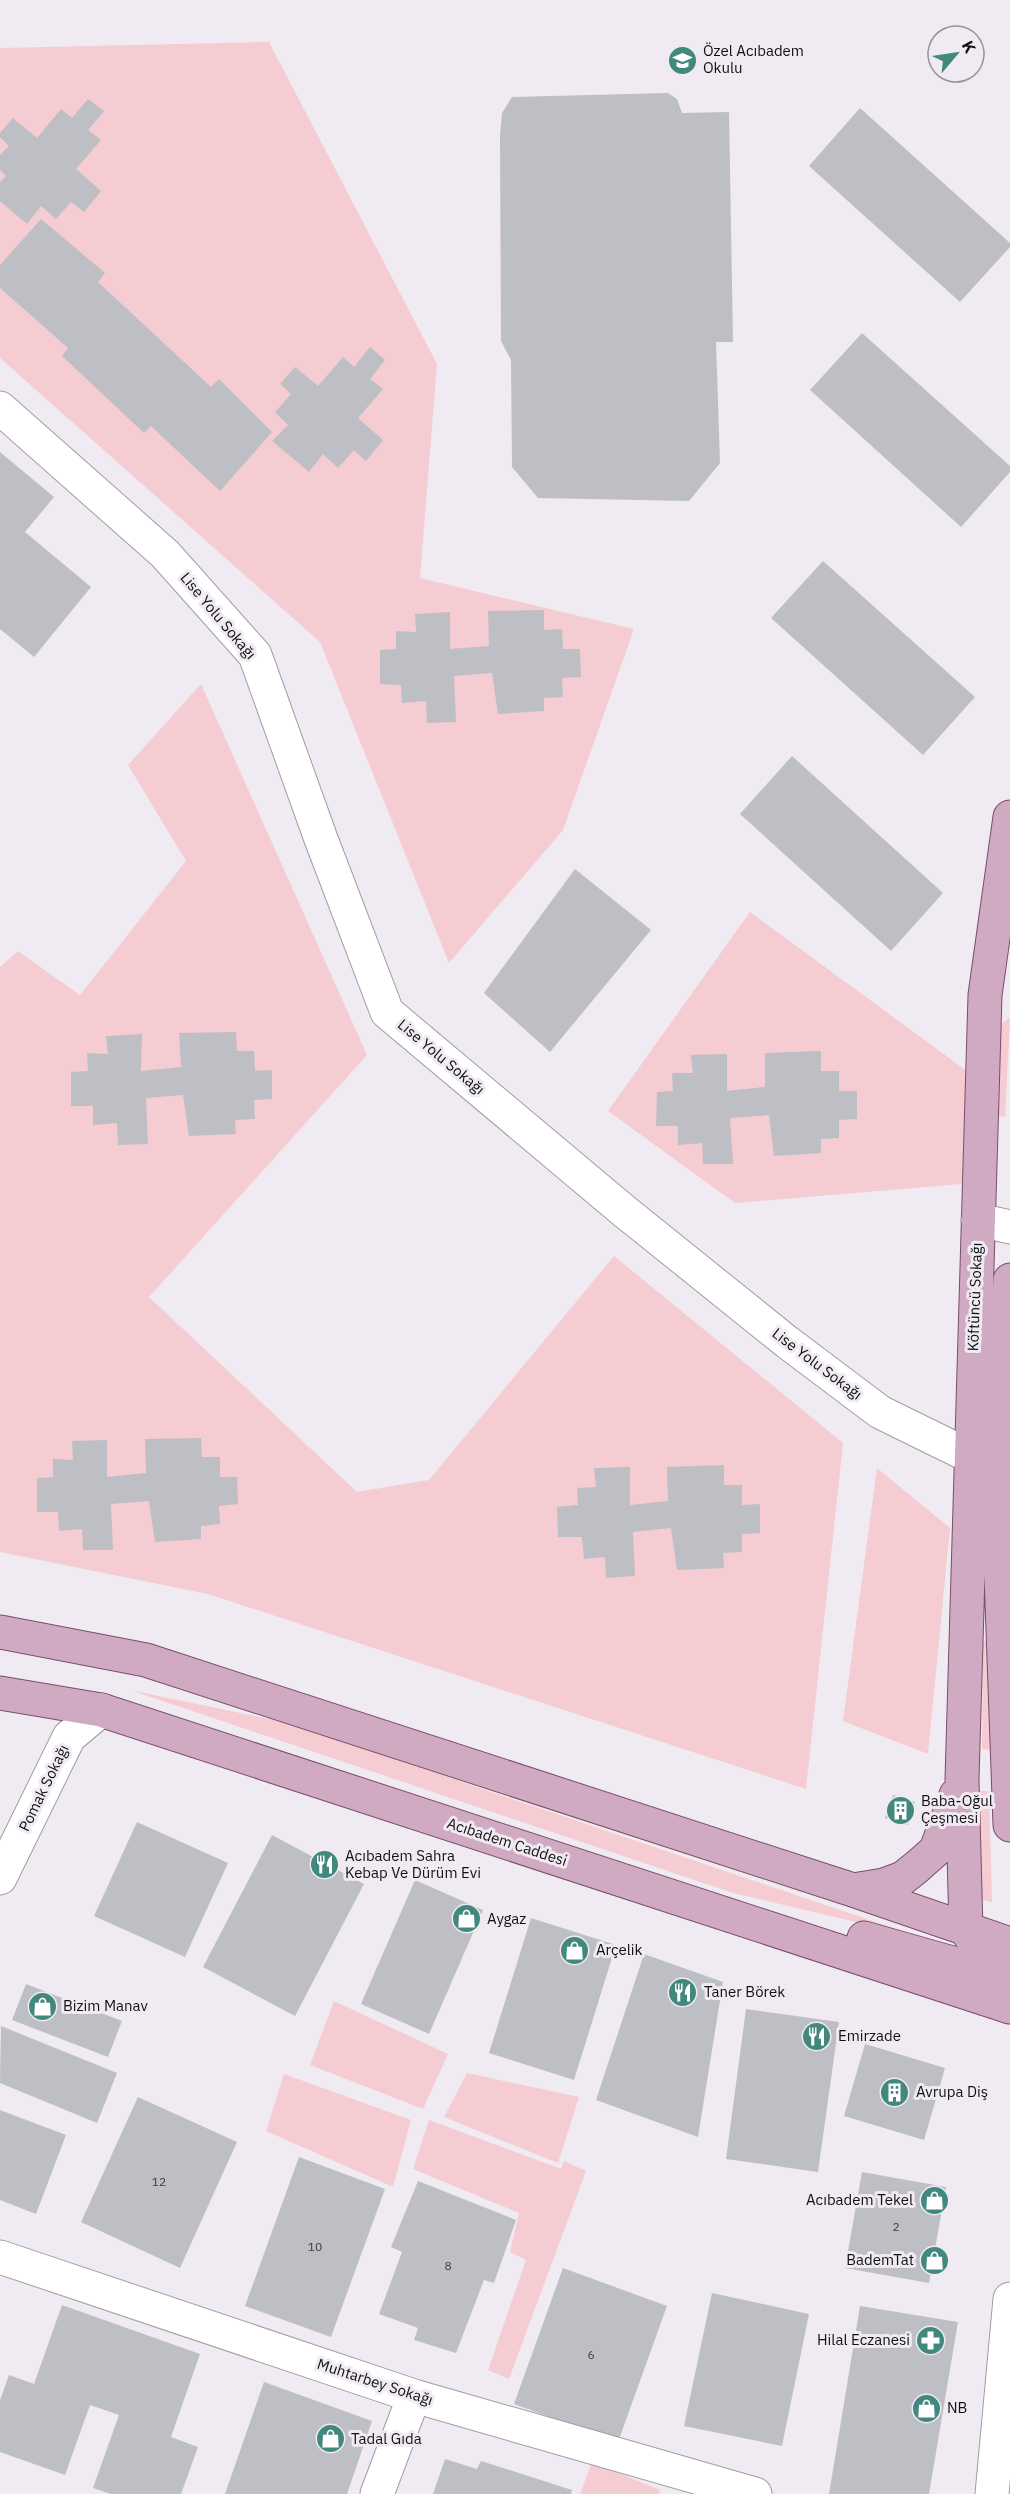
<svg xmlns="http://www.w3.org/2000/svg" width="1010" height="2494" viewBox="0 0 1010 2494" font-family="'IBM Plex Sans',sans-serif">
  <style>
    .green { fill: #f5ccd2 }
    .building { fill: #bebec5 }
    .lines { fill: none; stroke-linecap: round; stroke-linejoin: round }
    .street-casing { stroke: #a09ca2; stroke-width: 35 }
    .secondary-casing { stroke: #a09ca2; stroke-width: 35 }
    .primary-casing { stroke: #794e6a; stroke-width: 35 }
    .street { stroke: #fff; stroke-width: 33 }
    .secondary { stroke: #fff; stroke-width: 33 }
    .primary { stroke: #d0a9c2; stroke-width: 33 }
    .labels { text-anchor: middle; stroke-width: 6; stroke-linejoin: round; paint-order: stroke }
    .number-label { font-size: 12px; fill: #3d3c3f }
    .poi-label { font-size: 15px; fill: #121012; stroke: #f0ebf2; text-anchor: start }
    .street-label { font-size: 15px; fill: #121012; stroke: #f0ebf2 }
  </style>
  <rect width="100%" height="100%" fill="#f0ebf2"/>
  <path class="green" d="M269 42 437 364 420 578 634 629 563 830 449 963 320 642 0 358V48Z
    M201 684 367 1055 149 1297 357 1492 429 1480 614 1256 843 1443 806 1789 208 1594 0 1552V967L18 951 80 995 186 861 128 765Z
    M750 912 971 1074 973 1183 735 1203 608 1111Z
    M1010 1017 1005 1117 998 1116 1000 1025Z
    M877 1468 950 1528 928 1754 843 1721Z
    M993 1640 992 1750 982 1749 983 1641Z
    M130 1690 288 1723 923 1938 733 1893Z
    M980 1791H989L992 1902 980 1899Z
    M334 2001 448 2054 423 2109 310 2065Z
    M467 2073 579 2097 558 2163 444 2117Z
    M284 2074 411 2120 393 2187 266 2131Z
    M429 2120 561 2169 564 2161 586 2171 509 2379 488 2370 526 2260 510 2252 519 2213 413 2169Z
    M592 2462 660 2490 659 2494H580Z"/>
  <path class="building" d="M668 93 677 99 682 113 729 112 733 342H716L720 463 689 501 538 498 512 467 511 360 501 341 500 135 502 113 512 97Z
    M88 99 104 111 88 130 101 140 76 169 101 191 84 212 71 202 56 219 41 206 27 224 0 201V182L6 176 0 170V155L9 146 0 137V133L13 118 37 138 61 109 72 118Z
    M860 108 1010 243V247L960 302 809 166Z
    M41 219 105 273 98 282 211 387 219 379 272 432 220 491 151 426 144 433 62 356 68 348 0 288V265Z
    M862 333 1010 466V472L961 527 810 390Z
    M370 347 385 360 370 379 383 389 358 418 383 440 366 461 354 450 338 468 323 454 309 472 272 441 288 425 275 412 291 394 280 384 295 367 318 386 343 357 354 367Z
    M0 452 54 497 25 532 91 587 34 657 0 629Z
    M823 561 975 697 923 755 771 618Z
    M544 610V630L562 629 563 649H580L581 677 562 678 563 697 544 698V711L498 714 492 673 454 676 456 722 427 723 426 701 402 703 401 685 380 684V650L396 649V631L416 632 415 614 450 612V649L489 646 488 611Z
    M792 756 943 893 891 951 740 814Z
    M575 869 651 930 550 1052 484 993Z
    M236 1032 237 1051H254L255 1071 272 1070V1099L254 1100 255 1119 235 1120 236 1134 189 1136 183 1095 146 1098 148 1144 118 1145 117 1123 93 1125V1106H71V1072L88 1071 87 1053 108 1054 106 1036 142 1034 141 1071 181 1067 179 1033Z
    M821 1051V1071H839V1091H857V1119L839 1120V1138L821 1139V1153L774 1156 769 1115 730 1118 733 1164H703L702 1143 678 1145V1126H656L657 1092 673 1091 672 1073H693L691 1055 727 1054V1091L765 1087V1053Z
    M201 1438 202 1457H220V1477H237L238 1504 219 1506 220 1524 201 1526V1539L155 1542 149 1501 111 1504 113 1550H83L82 1529 59 1531 58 1512H37V1478L53 1477V1459L73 1460 72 1441 107 1440V1477L146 1473 145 1439Z
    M724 1465V1485H742V1505L760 1504V1533L742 1534V1552L723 1553 724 1568 677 1570 671 1528 633 1532 635 1576 606 1578 605 1557 584 1559 582 1537H558L557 1507 578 1505 577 1488 596 1487 594 1468 630 1467V1505L668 1501 667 1467Z
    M893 1795 915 1802 908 1825 885 1818Z
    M137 1822 228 1863 185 1957 94 1916Z
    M272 1835 364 1884 295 2016 203 1967Z
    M415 1880 483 1910 429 2034 361 2004Z
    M531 1918 616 1945 574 2080 489 2053Z
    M644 1954 723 1982 698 2137 596 2100Z
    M26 1984 122 2021 108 2057 12 2020Z
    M746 2009 839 2022 818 2172 726 2159Z
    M1 2026 117 2073 97 2123 0 2083Z
    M865 2044 945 2068 924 2140 844 2116Z
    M138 2097 237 2142 180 2268 81 2222Z
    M0 2110 66 2135 36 2214 0 2200Z
    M299 2157 385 2189 331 2337 245 2306Z
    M862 2172 946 2187 929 2283 845 2268Z
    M418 2181 516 2220 494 2283 484 2280 456 2353 414 2340 418 2328 379 2314 402 2252 391 2247Z
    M563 2268 667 2306 618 2442 514 2404Z
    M712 2293 809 2314 782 2446 684 2426Z
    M62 2305 200 2354 171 2437 198 2447 181 2494H111L93 2488 119 2415 90 2405 65 2475 0 2452V2400L9 2375 34 2384Z
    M860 2306 958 2322 929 2494H829Z
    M264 2382 372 2421 347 2494H225Z
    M445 2459 477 2469 481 2461 572 2490 571 2494H433Z"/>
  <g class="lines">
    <defs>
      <path id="street" d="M0 408 165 554 255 655 321 839 387 1012 624 1211 787 1342 880 1412 994 1468
        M978 1220 1010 1227
        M0 1878 69 1737 101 1710
        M0 2257 414 2396 755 2494
        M377 2494 414 2396"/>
      <path id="secondary" d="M992 2494 1010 2299"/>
      <path id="primary" d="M1010 1280 1000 1441 999 1519 1010 1825
        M0 1632 146 1660 853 1890 1010 1944
        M0 1693 101 1710 1010 2007
        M853 1890 884 1885 903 1878 918 1866 936 1850 956 1795
        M864 1938 963 1966 989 1964 1004 1955
        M1009 2006 989 1964 966 1930 962 1779 985 995 1010 817"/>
    </defs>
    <use href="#street" class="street-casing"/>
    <use href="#secondary" class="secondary-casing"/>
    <use href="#primary" class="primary-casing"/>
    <use href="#street" class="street"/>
    <use href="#secondary" class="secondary"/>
    <use href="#primary" class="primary"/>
  </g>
  <defs>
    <symbol id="school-disc" viewBox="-11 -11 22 22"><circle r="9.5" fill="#42887e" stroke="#f0ebf2"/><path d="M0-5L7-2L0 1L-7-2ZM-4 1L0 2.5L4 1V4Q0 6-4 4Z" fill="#fff"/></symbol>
    <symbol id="building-disc" viewBox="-11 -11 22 22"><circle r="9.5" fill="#42887e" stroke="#f0ebf2"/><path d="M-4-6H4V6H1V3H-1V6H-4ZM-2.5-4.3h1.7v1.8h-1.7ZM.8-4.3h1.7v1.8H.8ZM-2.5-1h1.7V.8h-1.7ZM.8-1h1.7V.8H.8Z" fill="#fff"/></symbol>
    <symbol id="restaurant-disc" viewBox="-11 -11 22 22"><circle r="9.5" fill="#42887e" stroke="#f0ebf2"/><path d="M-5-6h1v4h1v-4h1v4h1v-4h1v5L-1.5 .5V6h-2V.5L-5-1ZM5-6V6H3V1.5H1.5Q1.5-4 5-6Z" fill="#fff"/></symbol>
    <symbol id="shop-disc" viewBox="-11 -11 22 22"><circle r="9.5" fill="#42887e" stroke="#f0ebf2"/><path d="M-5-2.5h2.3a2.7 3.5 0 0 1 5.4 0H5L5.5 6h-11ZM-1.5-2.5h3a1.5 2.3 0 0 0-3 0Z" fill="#fff"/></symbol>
    <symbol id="pharmacy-disc" viewBox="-11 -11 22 22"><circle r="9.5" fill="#42887e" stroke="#f0ebf2"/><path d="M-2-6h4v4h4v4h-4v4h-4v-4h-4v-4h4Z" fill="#fff"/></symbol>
  </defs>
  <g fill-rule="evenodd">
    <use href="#school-disc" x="666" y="44" width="33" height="33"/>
    <use href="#building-disc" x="884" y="1794" width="33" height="33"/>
    <use href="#restaurant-disc" x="308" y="1848" width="33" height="33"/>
    <use href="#shop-disc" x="450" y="1902" width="33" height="33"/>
    <use href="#shop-disc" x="558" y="1934" width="33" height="33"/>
    <use href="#restaurant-disc" x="666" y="1976" width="33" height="33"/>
    <use href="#shop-disc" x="26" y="1990" width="33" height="33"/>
    <use href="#restaurant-disc" x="800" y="2020" width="33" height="33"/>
    <use href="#building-disc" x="878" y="2076" width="33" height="33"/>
    <use href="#shop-disc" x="918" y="2184" width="33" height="33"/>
    <use href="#shop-disc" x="918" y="2244" width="33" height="33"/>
    <use href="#pharmacy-disc" x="914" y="2324" width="33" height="33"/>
    <use href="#shop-disc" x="910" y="2392" width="33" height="33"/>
    <use href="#shop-disc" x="314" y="2422" width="33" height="33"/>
  </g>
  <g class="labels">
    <g class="number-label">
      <text x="159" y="2186">12</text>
      <text x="896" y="2231">2</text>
      <text x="315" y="2251">10</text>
      <text x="448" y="2270">8</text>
      <text x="591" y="2359">6</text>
    </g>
    <g class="poi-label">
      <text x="703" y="56">Özel Acıbadem<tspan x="703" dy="17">Okulu</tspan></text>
      <text x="921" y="1806">Baba-Oğul<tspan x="921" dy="17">Çeşmesi</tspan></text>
      <text x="345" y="1861">Acıbadem Sahra<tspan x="345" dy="17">Kebap Ve Dürüm Evi</tspan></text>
      <text x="487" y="1924">Aygaz</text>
      <text x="596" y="1955">Arçelik</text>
      <text x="704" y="1997">Taner Börek</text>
      <text x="63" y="2011">Bizim Manav</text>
      <text x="838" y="2041">Emirzade</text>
      <text x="916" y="2097">Avrupa Diş</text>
      <text x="913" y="2205" text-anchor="end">Acıbadem Tekel</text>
      <text x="914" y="2265" text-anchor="end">BademTat</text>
      <text x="910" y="2345" text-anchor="end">Hilal Eczanesi</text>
      <text x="947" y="2413">NB</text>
      <text x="351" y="2444">Tadal Gıda</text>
    </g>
    <g class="street-label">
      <text transform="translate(218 616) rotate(50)" y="5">Lise Yolu Sokağı</text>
      <text transform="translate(441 1057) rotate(40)" y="5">Lise Yolu Sokağı</text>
      <text transform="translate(975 1297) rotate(-88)" y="5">Köftüncü Sokağı</text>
      <text transform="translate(817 1364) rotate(37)" y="5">Lise Yolu Sokağı</text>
      <text transform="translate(44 1788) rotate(-64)" y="5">Pomak Sokağı</text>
      <text transform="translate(507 1842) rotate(18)" y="5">Acıbadem Caddesi</text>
      <text transform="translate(375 2382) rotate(18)" y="5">Muhtarbey Sokağı</text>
    </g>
  </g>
  <g transform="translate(956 54) rotate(61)"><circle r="28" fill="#f0ebf2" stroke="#979398" stroke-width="1.5"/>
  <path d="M0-4.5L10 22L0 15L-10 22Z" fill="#42887e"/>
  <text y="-9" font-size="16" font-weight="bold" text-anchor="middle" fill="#121012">K</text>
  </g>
</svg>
